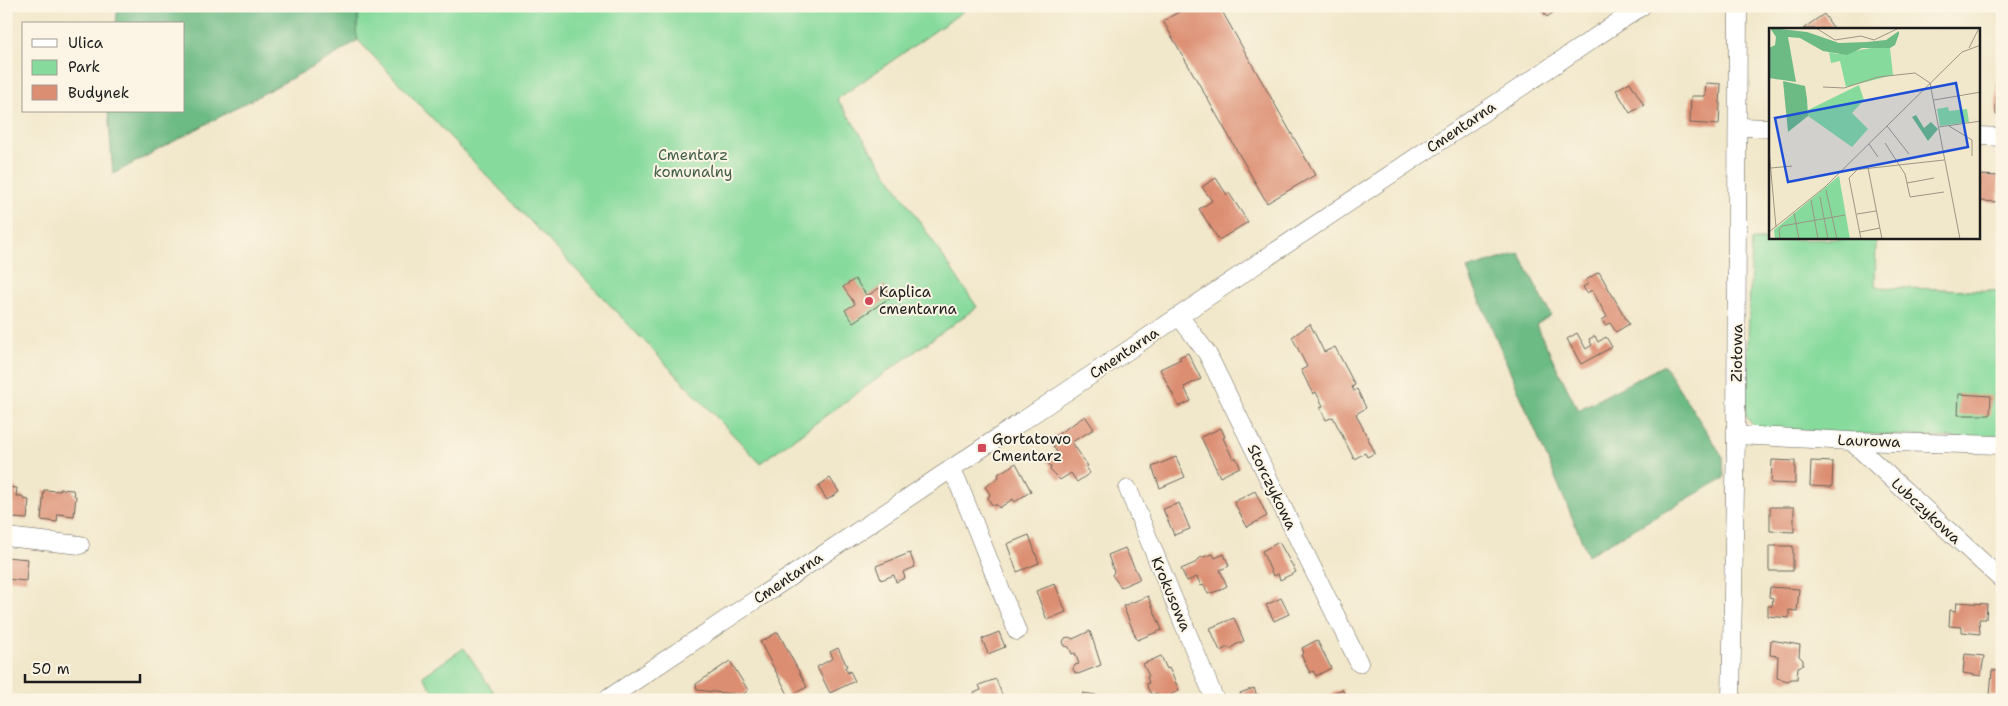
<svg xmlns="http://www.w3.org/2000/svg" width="2008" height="706" viewBox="0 0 2008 706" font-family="'Shantell Sans',sans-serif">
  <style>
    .green { fill: #86da9c; stroke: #517b5c }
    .forest { fill: #6cba84; stroke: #446b50 }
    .building { fill: #dc8e72 }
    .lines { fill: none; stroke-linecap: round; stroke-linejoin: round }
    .street-casing { stroke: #676359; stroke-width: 19 }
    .street { stroke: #fff; stroke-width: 18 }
    .poi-dot { fill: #d1495b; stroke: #fcf5e5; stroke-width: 2 }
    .labels { text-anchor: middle; stroke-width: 4; stroke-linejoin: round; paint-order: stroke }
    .street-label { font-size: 15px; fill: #1c1c1c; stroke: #fcf5e5 }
    .park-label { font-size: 15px; fill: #415e49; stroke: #fcf5e5 }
    .poi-label { font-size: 15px; fill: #1c1c1c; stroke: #fcf5e5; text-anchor: start }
    .inset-road { fill: none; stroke: #9c9684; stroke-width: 1 }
    .view { fill: #1d4ed8; fill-opacity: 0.15; stroke: #1d4ed8; stroke-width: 2.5 }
    .inset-edge { fill: none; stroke: #1c1c1c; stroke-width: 2.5 }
  </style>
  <rect width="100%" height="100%" fill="#fcf5e5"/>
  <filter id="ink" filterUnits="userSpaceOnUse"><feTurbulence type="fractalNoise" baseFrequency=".02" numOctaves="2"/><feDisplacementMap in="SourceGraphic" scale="10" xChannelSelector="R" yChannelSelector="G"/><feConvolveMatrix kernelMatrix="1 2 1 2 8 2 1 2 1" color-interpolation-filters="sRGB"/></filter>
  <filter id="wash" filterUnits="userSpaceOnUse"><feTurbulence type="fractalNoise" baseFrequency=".0096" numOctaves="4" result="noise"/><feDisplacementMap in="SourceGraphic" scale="20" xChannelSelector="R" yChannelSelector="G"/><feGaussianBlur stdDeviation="1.12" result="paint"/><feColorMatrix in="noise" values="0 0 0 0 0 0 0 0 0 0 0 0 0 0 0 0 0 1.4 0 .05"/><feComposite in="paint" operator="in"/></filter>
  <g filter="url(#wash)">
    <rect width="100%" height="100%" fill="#f1e7ca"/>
    <path class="green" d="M360 6H971L837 99 977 307 760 463 358 40 356 33Z
      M1876 239 1875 287 2002 291V440L1769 430 1753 426 1745 414 1752 240Z
      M464 648 499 700H439L423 676Z"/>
    <path class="forest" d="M118 6H360L356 32 358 40 335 55 113 174 108 111H184V24H116Z
      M1519 253 1551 315 1536 325 1578 410 1664 365 1723 457 1724 478 1588 555 1467 269Z"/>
    <g id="blocks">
      <path class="building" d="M1189 6H1219L1315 175 1267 203 1163 21Z
        M1539 6H1562L1547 17Z
        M1824 14 1834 29H1803L1811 23Z
        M1997 81 2002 82V115H1996Z
        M1630 82 1644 105 1630 113 1616 90Z
        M1706 83 1721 84 1719 125 1690 123 1691 96H1705Z
        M1979 175 1999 176 1998 202 1979 201Z
        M1216 178 1227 195 1229 193 1248 222 1219 240 1199 209 1212 201 1202 187Z
        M1599 272 1629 324 1616 332 1610 323 1605 325 1602 320 1607 317 1592 290 1587 293 1583 287 1588 284 1586 280Z
        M855 279 867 296 884 285 891 297 853 322 845 310 855 304 843 287Z
        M1310 324 1324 352 1335 347 1355 385 1352 387 1354 391 1357 389 1366 408 1356 414 1375 453 1367 457 1365 453 1354 459 1333 417 1326 420 1320 408 1323 406 1316 392 1313 394 1301 370 1307 367 1292 337Z
        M1577 333 1586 349 1592 345 1589 339 1595 336 1598 342 1606 337 1612 347 1581 364 1567 339Z
        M1188 353 1201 379 1184 387 1191 401 1179 407 1160 369 1181 359 1179 357Z
        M1959 394 1991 396 1990 415H1958Z
        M1085 416 1094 429 1072 442 1088 466 1086 467 1090 473 1077 482 1071 473 1060 480 1050 470 1051 467 1046 459 1057 452 1049 440Z
        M1221 428 1225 437 1223 438 1233 459 1236 457 1240 467 1220 477 1201 437Z
        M1176 457 1185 477 1160 488 1152 467Z
        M1772 460 1795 461V484L1771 483Z
        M1811 461 1833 462 1832 487 1810 486Z
        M1016 463 1031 491 1015 502 1013 499 999 508 997 505H992L988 498 990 494 985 487 999 477 998 474Z
        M830 478 839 492 827 500 818 486Z
        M6 487 17 488 16 496H23V499L29 500 27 519 13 518V514L6 513Z
        M60 489 73 490 74 495 76 496 74 516 58 514 57 522 41 520 44 490 60 491Z
        M1255 491 1267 516 1247 527 1234 502Z
        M1179 503 1190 529 1174 535 1163 509Z
        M1770 507H1794V532L1770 531Z
        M1029 535 1039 563 1017 572 1007 544Z
        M1279 542 1296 572 1280 580 1278 574 1273 576 1262 551Z
        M1769 546H1793V571H1769Z
        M1125 548 1140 579 1121 587 1112 575 1114 572 1108 555Z
        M910 553 915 567 903 572 905 578 896 582 894 575 881 580 876 566Z
        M1213 554 1215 558 1224 554 1229 566 1220 570 1227 586 1221 589V590L1208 594 1204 585 1201 586 1197 577 1187 581 1181 569 1195 563 1200 558Z
        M6 557 28 559 26 581 6 579Z
        M1055 584 1066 612 1047 620 1036 591Z
        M1770 587 1799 589 1797 611 1789 610V618L1768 616V606H1772L1773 598 1769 597Z
        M1148 596 1162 630 1137 640 1123 606Z
        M1281 598 1289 614 1274 621 1266 605Z
        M1957 602 1987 604 1986 619H1979L1980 634 1962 632V627L1949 626 1950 610 1956 611Z
        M1234 618 1244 641 1235 645 1231 649 1228 647 1220 651 1210 628Z
        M1090 631 1101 665 1078 674 1075 673 1073 669 1075 665 1079 664 1075 653 1072 654 1069 647 1065 646 1063 642 1065 638 1069 637 1073 639Z
        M778 632 807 687 789 696 760 642Z
        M999 632 1005 647 988 654 982 639Z
        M1317 640 1331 668 1316 676 1313 671 1310 673 1301 655 1304 653 1302 648Z
        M1771 640 1800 645 1799 656 1803 660V665L1798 667 1797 679H1791L1788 681 1777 678 1778 656 1770 655Z
        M838 648 847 666 845 667 848 673 850 671 855 681 830 693 817 667 833 658 830 652Z
        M1965 654 1984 656 1981 676 1963 673Z
        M1161 656 1167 669 1169 668 1179 690 1164 699 1156 693 1152 695 1148 689 1147 683H1149L1147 677 1149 676 1143 664Z
        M730 661 748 690 744 694 741 695 697 690 696 684Z
        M1992 670 2002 671V696L1990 695Z
        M996 679 1004 700H976L974 693 981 690 979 685Z
        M1254 688 1257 696 1260 695 1262 700H1243L1240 693Z
        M1342 689 1347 700H1320Z
        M1083 693 1096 695 1095 700H1083Z"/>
    </g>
  </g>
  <g filter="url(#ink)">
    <use href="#blocks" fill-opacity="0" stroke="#676359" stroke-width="1"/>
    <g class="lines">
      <defs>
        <path id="street" d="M1739 127 1770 128
          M1979 136 2002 137
          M1179 316 1207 353 1359 663
          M1736 435 1851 441 2002 445
          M1851 441 2002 580
          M950 470 957 480 1017 631
          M1128 489 1215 700
          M6 537 80 545
          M606 700 1642 6
          M1731 700 1736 435 1738 6"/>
      </defs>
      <use href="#street" class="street-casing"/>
      <use href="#street" class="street"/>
    </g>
  </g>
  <g class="poi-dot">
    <circle cx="869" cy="301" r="5"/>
    <rect x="977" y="443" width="10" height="10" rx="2.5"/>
  </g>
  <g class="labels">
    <g class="street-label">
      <text transform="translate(1461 127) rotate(-34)" y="5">Cmentarna</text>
      <text transform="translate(1124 353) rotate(-34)" y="5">Cmentarna</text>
      <text transform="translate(1737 353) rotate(-89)" y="5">Ziołowa</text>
      <text transform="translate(1869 441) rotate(2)" y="5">Laurowa</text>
      <text transform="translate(1272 487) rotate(64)" y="5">Storczykowa</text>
      <text transform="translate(1926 511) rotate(43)" y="5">Lubczykowa</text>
      <text transform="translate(788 578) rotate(-34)" y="5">Cmentarna</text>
      <text transform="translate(1171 594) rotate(67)" y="5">Krokusowa</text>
    </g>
    <g class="park-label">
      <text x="693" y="160">Cmentarz<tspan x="693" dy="17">komunalny</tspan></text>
    </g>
    <g class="poi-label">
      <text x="879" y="297">Kaplica<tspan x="879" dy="17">cmentarna</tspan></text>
      <text x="992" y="444">Gortatowo<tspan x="992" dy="17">Cmentarz</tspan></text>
    </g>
  </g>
  <g transform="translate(1769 28)">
    <rect width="211" height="211" fill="#f1e7ca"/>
    <path d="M114 18 121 20 124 47 77 59 71 33 62 35 60 24 68 26ZM90 57 95 72 83 85 99 101 83 119 39 88V82ZM179 79 180 83 198 81 200 94 171 98 168 81ZM70 148 81 211H6L5 202Z" fill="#86da9c"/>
    <path d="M1 0 38 4 70 15 98 14 117 12 130 3V6L126 17 121 20H93L78 27 54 23 31 10 19 9 27 54 0 50V20L6 17 7 9ZM14 53 36 58 38 71 39 88 19 104ZM147 87 155 100 162 94 169 101 159 113 143 89Z" fill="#6cba84"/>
    <path class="inset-road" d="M47 0 66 12 92 8 105 12 130 0M200 20 210 0M161 55 191 211M54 59 75 60 109 49 146 45 161 55M165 72 212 64M118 98 140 126M180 98 203 112V128M170 99 212 93M116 115 136 146 141 169 175 164M100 116 109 129M0 122 7 199M2 140 23 138M99 140 113 211M88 142 80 150 92 211M75 143 175 132M138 155 165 150M57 162 68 211M51 169 59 211M42 172 49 211M25 185 30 211M88 186 107 183M0 204 56 159 193 24 212 17M91 204 111 200M11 211 10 202 13 198 76 187"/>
    <path class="view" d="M187 55 199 119 19 154 6 90Z"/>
    <rect width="211" height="211" class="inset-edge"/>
  </g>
  <rect width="2008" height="706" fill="none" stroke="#fcf5e5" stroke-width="25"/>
  <rect x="22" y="22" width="162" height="90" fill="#fcf5e5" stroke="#a29e95"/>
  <rect x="32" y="39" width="25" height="8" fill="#ffffff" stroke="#a29e95"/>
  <text x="68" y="48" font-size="15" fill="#1c1c1c">Ulica</text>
  <rect x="32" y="60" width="25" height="15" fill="#86da9c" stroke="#a29e95"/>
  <text x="68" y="72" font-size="15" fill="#1c1c1c">Park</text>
  <rect x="32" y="85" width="25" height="15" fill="#dc8e72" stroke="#a29e95"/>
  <text x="68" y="98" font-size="15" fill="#1c1c1c">Budynek</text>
  <path d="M25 674v8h115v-8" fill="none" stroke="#1c1c1c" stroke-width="2.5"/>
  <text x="32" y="674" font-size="15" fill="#1c1c1c" stroke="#fcf5e5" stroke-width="4" paint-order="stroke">50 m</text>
</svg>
